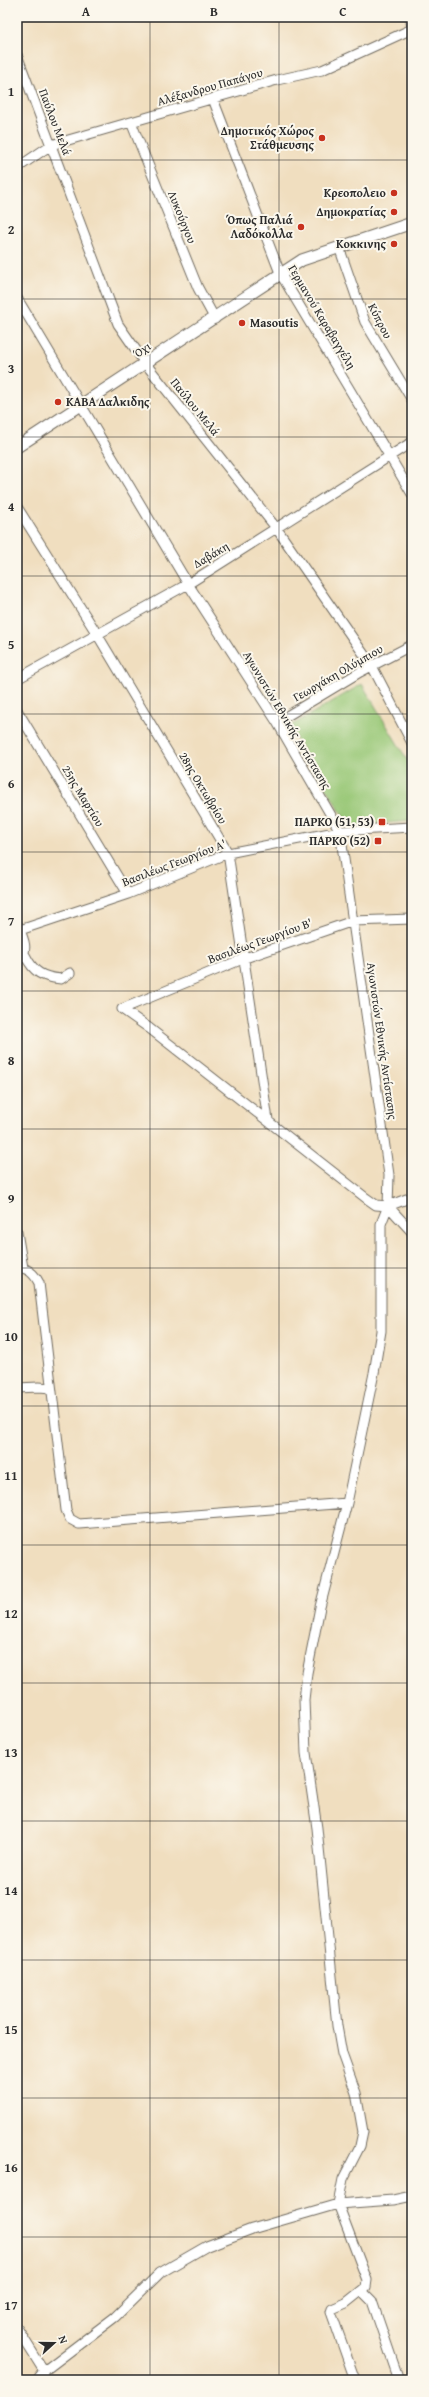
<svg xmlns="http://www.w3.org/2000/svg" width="429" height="2397" viewBox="0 0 429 2397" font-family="'Gentium Book Plus',serif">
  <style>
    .green { fill: #99c877; stroke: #627a51 }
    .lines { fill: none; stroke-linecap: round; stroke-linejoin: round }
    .minor-casing { stroke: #706a5f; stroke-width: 11 }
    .tertiary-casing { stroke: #706a5f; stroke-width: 13 }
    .minor { stroke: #fff; stroke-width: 9 }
    .tertiary { stroke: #fff; stroke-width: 11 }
    .grid { fill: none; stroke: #2b2b2b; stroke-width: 1; stroke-opacity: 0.55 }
    .poi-dot { fill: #c8321e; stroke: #fbf7ec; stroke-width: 1.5 }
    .labels { text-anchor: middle; stroke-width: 4; stroke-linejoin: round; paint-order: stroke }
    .street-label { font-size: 12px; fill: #2b2b2b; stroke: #fbf7ec }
    .poi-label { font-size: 12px; font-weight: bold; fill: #2b2b2b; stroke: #fbf7ec; text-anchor: end }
    .neatline { fill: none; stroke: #2b2b2b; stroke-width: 1.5 }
    .grid-label { font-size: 13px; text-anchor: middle; font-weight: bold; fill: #2b2b2b }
  </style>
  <rect width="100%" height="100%" fill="#fbf7ec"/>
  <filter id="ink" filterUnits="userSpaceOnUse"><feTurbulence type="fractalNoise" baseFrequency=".025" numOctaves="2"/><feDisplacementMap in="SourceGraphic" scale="8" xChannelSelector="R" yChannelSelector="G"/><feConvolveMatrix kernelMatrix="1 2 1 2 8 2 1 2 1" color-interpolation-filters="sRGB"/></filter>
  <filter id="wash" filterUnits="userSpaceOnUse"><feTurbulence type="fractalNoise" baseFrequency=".012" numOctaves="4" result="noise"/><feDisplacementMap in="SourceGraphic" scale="16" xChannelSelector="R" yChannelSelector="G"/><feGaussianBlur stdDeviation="0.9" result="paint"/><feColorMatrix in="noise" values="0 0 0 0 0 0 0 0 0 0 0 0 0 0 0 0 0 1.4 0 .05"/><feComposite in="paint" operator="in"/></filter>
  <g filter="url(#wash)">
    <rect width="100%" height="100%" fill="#f0debf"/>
    <path class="green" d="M362 684 412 768V821L349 826 289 727Z"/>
  </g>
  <g filter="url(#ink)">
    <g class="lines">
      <defs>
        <path id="minor" d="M17 55 118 324 145 363 277 529 372 666 412 743
          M213 99 280 273 412 494
          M131 122 198 288 215 319
          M17 168 51 145 277 80 322 70 412 29
          M339 247 365 322 412 400
          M17 298 188 584 277 722 340 831 389 1175 388 1206 381 1224V1331L374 1373 347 1503 320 1607 307 1673 304 1700 306 1753 317 1828 337 2026 342 2054 356 2093 363 2132 360 2146 343 2179 338 2204 367 2280 366 2287 346 2303 332 2309 331 2312 355 2380
          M17 507 97 634 228 853 268 1120
          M17 679 188 584 412 442
          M17 710 128 894
          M277 722 360 672 412 645
          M20 930 128 894 228 853 340 831 412 827
          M25 955C34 973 42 977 61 979L70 973
          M17 961C31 952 23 937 17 924
          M122 1009 149 1028 366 1198 376 1205 388 1206 412 1232
          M122 1009 245 958 353 921 412 919
          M388 1206 412 1197
          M17 1232 23 1268
          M17 1267C28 1268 34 1273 39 1283L66 1510 70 1519 79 1524 347 1503
          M17 1388 39 1387 51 1388
          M362 2291 372 2301 399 2380
          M17 2328 44 2371 37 2380
          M44 2380V2371L115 2317 160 2273 207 2246 252 2229 338 2204 393 2200 412 2196"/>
        <path id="tertiary" d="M412 17V23
          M17 447 302 260 412 223"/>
      </defs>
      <use href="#minor" class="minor-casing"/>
      <use href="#tertiary" class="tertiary-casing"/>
      <use href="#minor" class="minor"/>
      <use href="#tertiary" class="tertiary"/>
    </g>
  </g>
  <path class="grid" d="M150 17V2380M279 17V2380M17 160H412M17 299H412M17 437H412M17 576H412M17 714H412M17 852H412M17 991H412M17 1129H412M17 1268H412M17 1406H412M17 1545H412M17 1683H412M17 1821H412M17 1960H412M17 2098H412M17 2237H412"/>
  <g class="poi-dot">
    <circle cx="322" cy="138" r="4"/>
    <circle cx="394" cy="193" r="4"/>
    <circle cx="394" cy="212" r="4"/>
    <circle cx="301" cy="227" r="4"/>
    <circle cx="394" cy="244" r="4"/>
    <circle cx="242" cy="323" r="4"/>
    <circle cx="58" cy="402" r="4"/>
    <rect x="378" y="818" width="8" height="8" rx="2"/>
    <rect x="374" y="837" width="8" height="8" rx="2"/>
  </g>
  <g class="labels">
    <g class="street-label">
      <text transform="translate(210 87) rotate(-16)" y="4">Αλέξανδρου Παπάγου</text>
      <text transform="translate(55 122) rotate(69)" y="4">Παύλου Μελά</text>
      <text transform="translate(182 217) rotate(68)" y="4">Λυκούργου</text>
      <text transform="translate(322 317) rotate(59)" y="4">Γερμανού Καραβαγγέλη</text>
      <text transform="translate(380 321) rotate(63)" y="4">Κύπρου</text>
      <text transform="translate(142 350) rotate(-33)" y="4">Όχι</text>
      <text transform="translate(195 407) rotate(51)" y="4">Παύλου Μελά</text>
      <text transform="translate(211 555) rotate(-31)" y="4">Δαβάκη</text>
      <text transform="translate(338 673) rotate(-30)" y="4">Γεωργάκη Ολύμπιου</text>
      <text transform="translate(287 720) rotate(59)" y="4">Αγωνιστών Εθνικής Αντίστασης</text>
      <text transform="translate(203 788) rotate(59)" y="4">28ης Οκτωβρίου</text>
      <text transform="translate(83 796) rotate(59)" y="4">25ης Μαρτίου</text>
      <text transform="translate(174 863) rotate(-21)" y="4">Βασιλέως Γεωργίου Α'</text>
      <text transform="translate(260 941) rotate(-20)" y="4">Βασιλέως Γεωργίου Β'</text>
      <text transform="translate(382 1041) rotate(82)" y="4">Αγωνιστών Εθνικής Αντίστασης</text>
    </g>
    <g class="poi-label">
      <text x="314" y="135">Δημοτικός Χώρος<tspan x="314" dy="14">Στάθμευσης</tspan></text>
      <text x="386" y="197">Κρεοπολειο</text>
      <text x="386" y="216">Δημοκρατίας</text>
      <text x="293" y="224">Όπως Παλιά<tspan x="293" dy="14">Λαδόκολλα</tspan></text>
      <text x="386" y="248">Κοκκινης</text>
      <text x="250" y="327" text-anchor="start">Masoutis</text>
      <text x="66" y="406" text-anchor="start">ΚΑΒΑ Δαλκιδης</text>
      <text x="374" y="826">ΠΑΡΚΟ (51, 53)</text>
      <text x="370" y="845">ΠΑΡΚΟ (52)</text>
    </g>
  </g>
  <rect width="429" height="2397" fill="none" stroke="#fbf7ec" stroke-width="44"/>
  <g transform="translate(54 2343) rotate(69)" stroke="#fbf7ec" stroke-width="3" paint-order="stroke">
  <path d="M0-3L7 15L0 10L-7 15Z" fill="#2b2b2b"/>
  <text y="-6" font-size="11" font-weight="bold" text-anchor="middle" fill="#2b2b2b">N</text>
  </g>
  <rect x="22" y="22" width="385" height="2353" class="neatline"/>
  <g class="grid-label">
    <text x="86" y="16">A</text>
    <text x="214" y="16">B</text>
    <text x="343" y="16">C</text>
    <text x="11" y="96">1</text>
    <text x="11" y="234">2</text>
    <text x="11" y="373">3</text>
    <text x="11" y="511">4</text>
    <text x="11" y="649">5</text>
    <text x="11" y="788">6</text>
    <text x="11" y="926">7</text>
    <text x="11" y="1065">8</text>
    <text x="11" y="1203">9</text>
    <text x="11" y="1341">10</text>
    <text x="11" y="1480">11</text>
    <text x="11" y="1618">12</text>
    <text x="11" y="1757">13</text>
    <text x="11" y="1895">14</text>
    <text x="11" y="2034">15</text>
    <text x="11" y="2172">16</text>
    <text x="11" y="2310">17</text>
  </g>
</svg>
